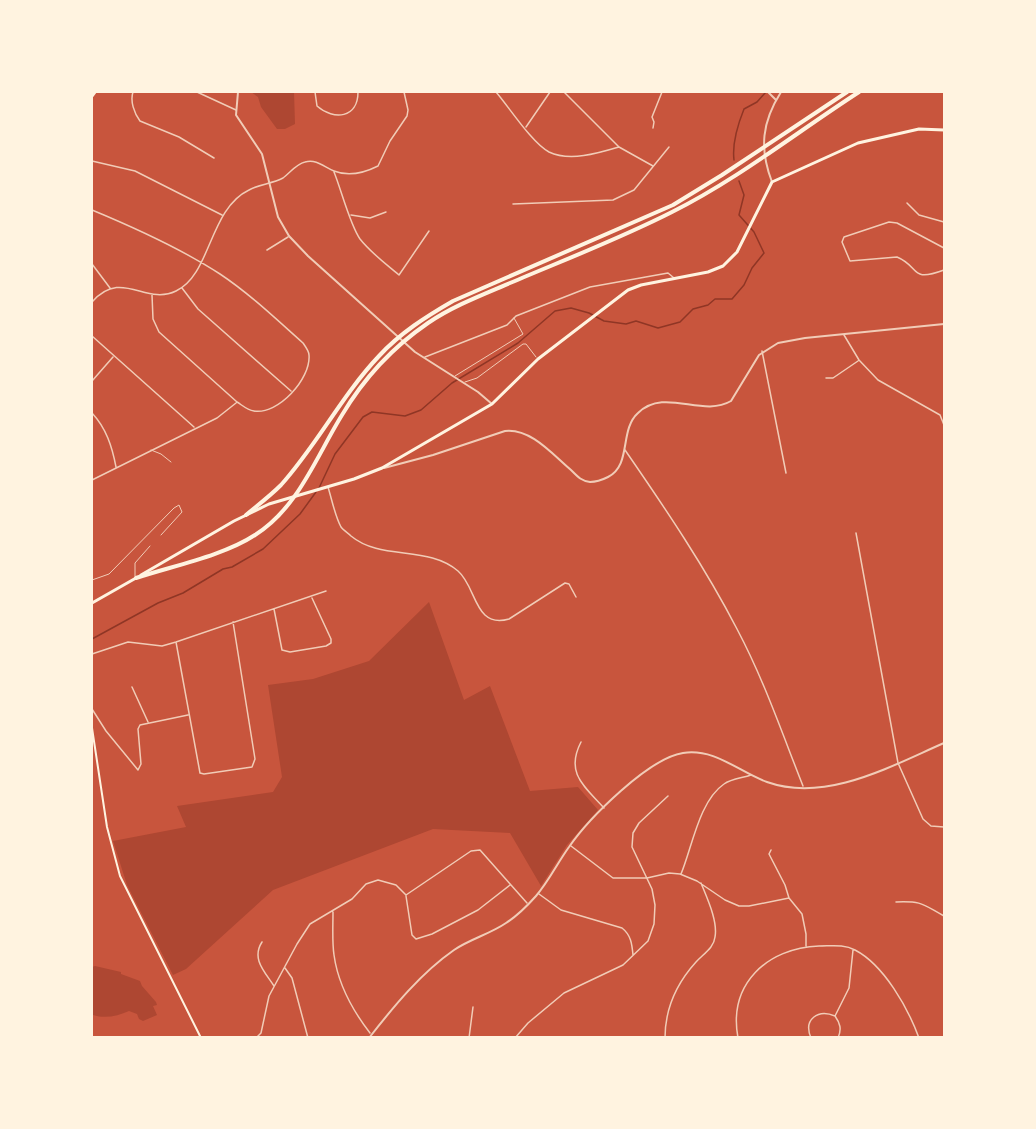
<svg xmlns="http://www.w3.org/2000/svg" width="1036" height="1129" viewBox="0 0 1036 1129" font-family="Cabin,sans-serif">
  <style>
    .green { fill: #ae4732 }
    .lines { fill: none; stroke-linecap: round; stroke-linejoin: round }
    .stream { stroke: #8f3625; stroke-width: 1.5 }
    .service { stroke: #f1ccb7; stroke-width: 1 }
    .minor { stroke: #f1ccb7; stroke-width: 1.5 }
    .tertiary { stroke: #f1ccb7; stroke-width: 2 }
    .secondary { stroke: #fff3e0; stroke-width: 2 }
    .primary { stroke: #fff3e0; stroke-width: 3 }
    .motorway { stroke: #fff3e0; stroke-width: 4 }
  </style>
  <rect width="100%" height="100%" fill="#c8553d"/>
  <path class="green" d="M251 92H294L295 124 285 129H277L261 107 258 97Z
    M429 602 464 700 490 686 530 791 578 787 598 810 567 845 541 886 510 833 433 829 273 890 186 969 173 975 127 885 113 841 186 827 177 806 273 792 282 777 268 685 313 679 369 661Z
    M95 966 121 972V974L140 981 142 986 156 1002 157 1005 153 1006 157 1015 143 1021 139 1019 137 1014 129 1011C118 1016 105 1019 93 1015L92 1011V967Z"/>
  <g class="lines">
    <path class="stream" d="M734 160C732 144 738 124 744 109L757 102 766 92
      M319 488 335 454 363 417 372 412 405 416 421 410 452 383 518 343 555 311 571 308 589 313 604 321 626 324 636 321 658 328 680 322 693 309 708 305 715 299H732L744 285 752 268 764 253 754 232 739 215 744 195 739 181
      M92 639 158 603 183 593 223 569 232 567 263 549 300 514 316 492"/>
    <path class="service" d="M455 376 523 334 514 318
      M465 382 477 378 523 344H526L536 357
      M151 450 161 454 171 462
      M135 576V563L150 546
      M92 580 109 574 174 508 179 505 182 512 161 535"/>
    <path class="minor" d="M133 92C130 101 134 113 140 121L179 137 214 158
      M197 92 236 110
      M315 92 317 106C334 121 358 118 358 92
      M496 92C509 107 532 143 549 152 570 162 599 153 619 147
      M564 92 619 147 653 166
      M526 127 550 92
      M653 128 654 122 652 117 662 92
      M92 161 135 171 222 215
      M334 172C341 189 350 225 360 239 371 253 386 264 399 275L429 231
      M907 203 919 215 944 222
      M513 204 613 200 634 190 669 147
      M92 210C133 227 183 250 220 274 250 294 276 319 303 343 305 346 309 351 309 355 311 379 278 415 254 411 247 410 242 405 237 402L159 332 153 319 152 295
      M351 215 370 218 386 212
      M944 244V252
      M944 248 897 223 889 222 844 237 842 242 850 261 897 257C921 267 909 283 944 270
      M267 250 288 237
      M92 264 110 288
      M182 288 198 309 291 391
      M92 302C122 268 145 306 176 291 211 275 209 209 249 190 259 184 272 184 283 178 290 173 296 164 305 162 317 159 324 167 334 171 349 177 364 173 378 166L390 141 407 116 408 110 404 92
      M844 335 859 360 878 380 940 415 944 425
      M92 336 194 427
      M762 351 786 473
      M425 357 507 325 516 316 590 287 668 273 674 278
      M826 378H833L858 361
      M92 381 113 357
      M92 413C106 428 112 446 116 467
      M625 450C665 508 705 567 737 629 764 680 782 733 803 786
      M92 480 217 418 236 403
      M328 487C332 500 335 516 341 527 343 530 348 533 351 536 381 561 428 545 458 571 477 587 474 629 509 619L565 583 569 584 576 597
      M856 533 898 763 923 819 931 826 944 827
      M274 609 282 650 290 652 326 646 331 643V639L312 598
      M176 642 200 773 204 774 252 767 255 759 233 622
      M92 654 128 642 162 646 176 642 326 591
      M132 687 148 722
      M92 709 106 731 138 770 141 764 138 729 140 725 188 715
      M581 742C565 773 584 786 604 808
      M571 846 613 878H647L669 873 680 874 697 881 725 900 739 906H749L789 898
      M771 850 769 854 785 885 789 898 802 914 806 934V946
      M681 874C692 848 699 801 724 784 731 779 742 778 751 775
      M539 894 561 910 622 928C631 935 632 944 633 955
      M406 896 412 935 416 939 432 934 478 910 510 885
      M896 902C923 901 922 904 944 916
      M333 912C333 926 332 942 334 955 338 984 353 1011 370 1033
      M262 942C251 959 265 972 274 986
      M285 968 292 978 308 1038
      M835 1016 849 988 853 950
      M256 1038 261 1033 269 996 297 944 310 924 352 899 366 884 378 880 396 885 406 895 471 851 480 850 527 903
      M469 1038 473 1007
      M515 1038 528 1023 564 993 623 965 648 941 654 924 655 905 652 889 632 847 633 833 639 823 668 796
      M665 1038C665 1009 677 983 696 962 703 954 714 948 715 937 718 921 707 898 701 883
      M738 1038C728 984 767 948 819 946 832 946 844 944 855 950 884 965 908 1008 919 1038
      M811 1038C803 1019 818 1009 835 1016 840 1023 842 1029 838 1038"/>
    <path class="tertiary" d="M238 92 236 115 262 154 278 217 289 236 308 256 415 352 478 392 492 404
      M768 92 776 100
      M772 182C759 148 762 122 781 92
      M384 468 433 455 505 431C531 428 553 455 571 470 577 476 581 481 590 482 596 482 602 480 608 477 632 465 619 430 638 413 665 387 702 418 731 401L759 355 778 343 805 338 944 324
      M369 1038C394 1006 421 973 454 950 470 939 490 934 506 923 517 916 528 905 536 896 549 881 558 862 569 847 589 818 649 758 683 753 715 748 739 772 767 782 826 803 891 766 944 743"/>
    <path class="secondary" d="M92 728 107 827 120 876 201 1038"/>
    <path class="primary" d="M92 96 95 92
      M141 575 234 521 269 504 354 479 382 468 492 404 538 359 628 290 641 285 708 272 723 266 737 252 772 182 858 143 919 129 944 130
      M92 603 136 578"/>
    <path class="motorway" d="M246 515C258 505 270 496 281 485 317 445 342 395 379 356 400 333 427 316 453 301L673 205 722 175 847 92
      M136 578C172 566 223 556 255 535 298 508 316 457 342 415 364 378 393 347 428 323 453 306 482 295 510 283 564 260 619 239 672 212 738 179 797 132 859 92"/>
  </g>
  <rect width="1036" height="1129" fill="none" stroke="#fff3e0" stroke-width="186"/>
</svg>
